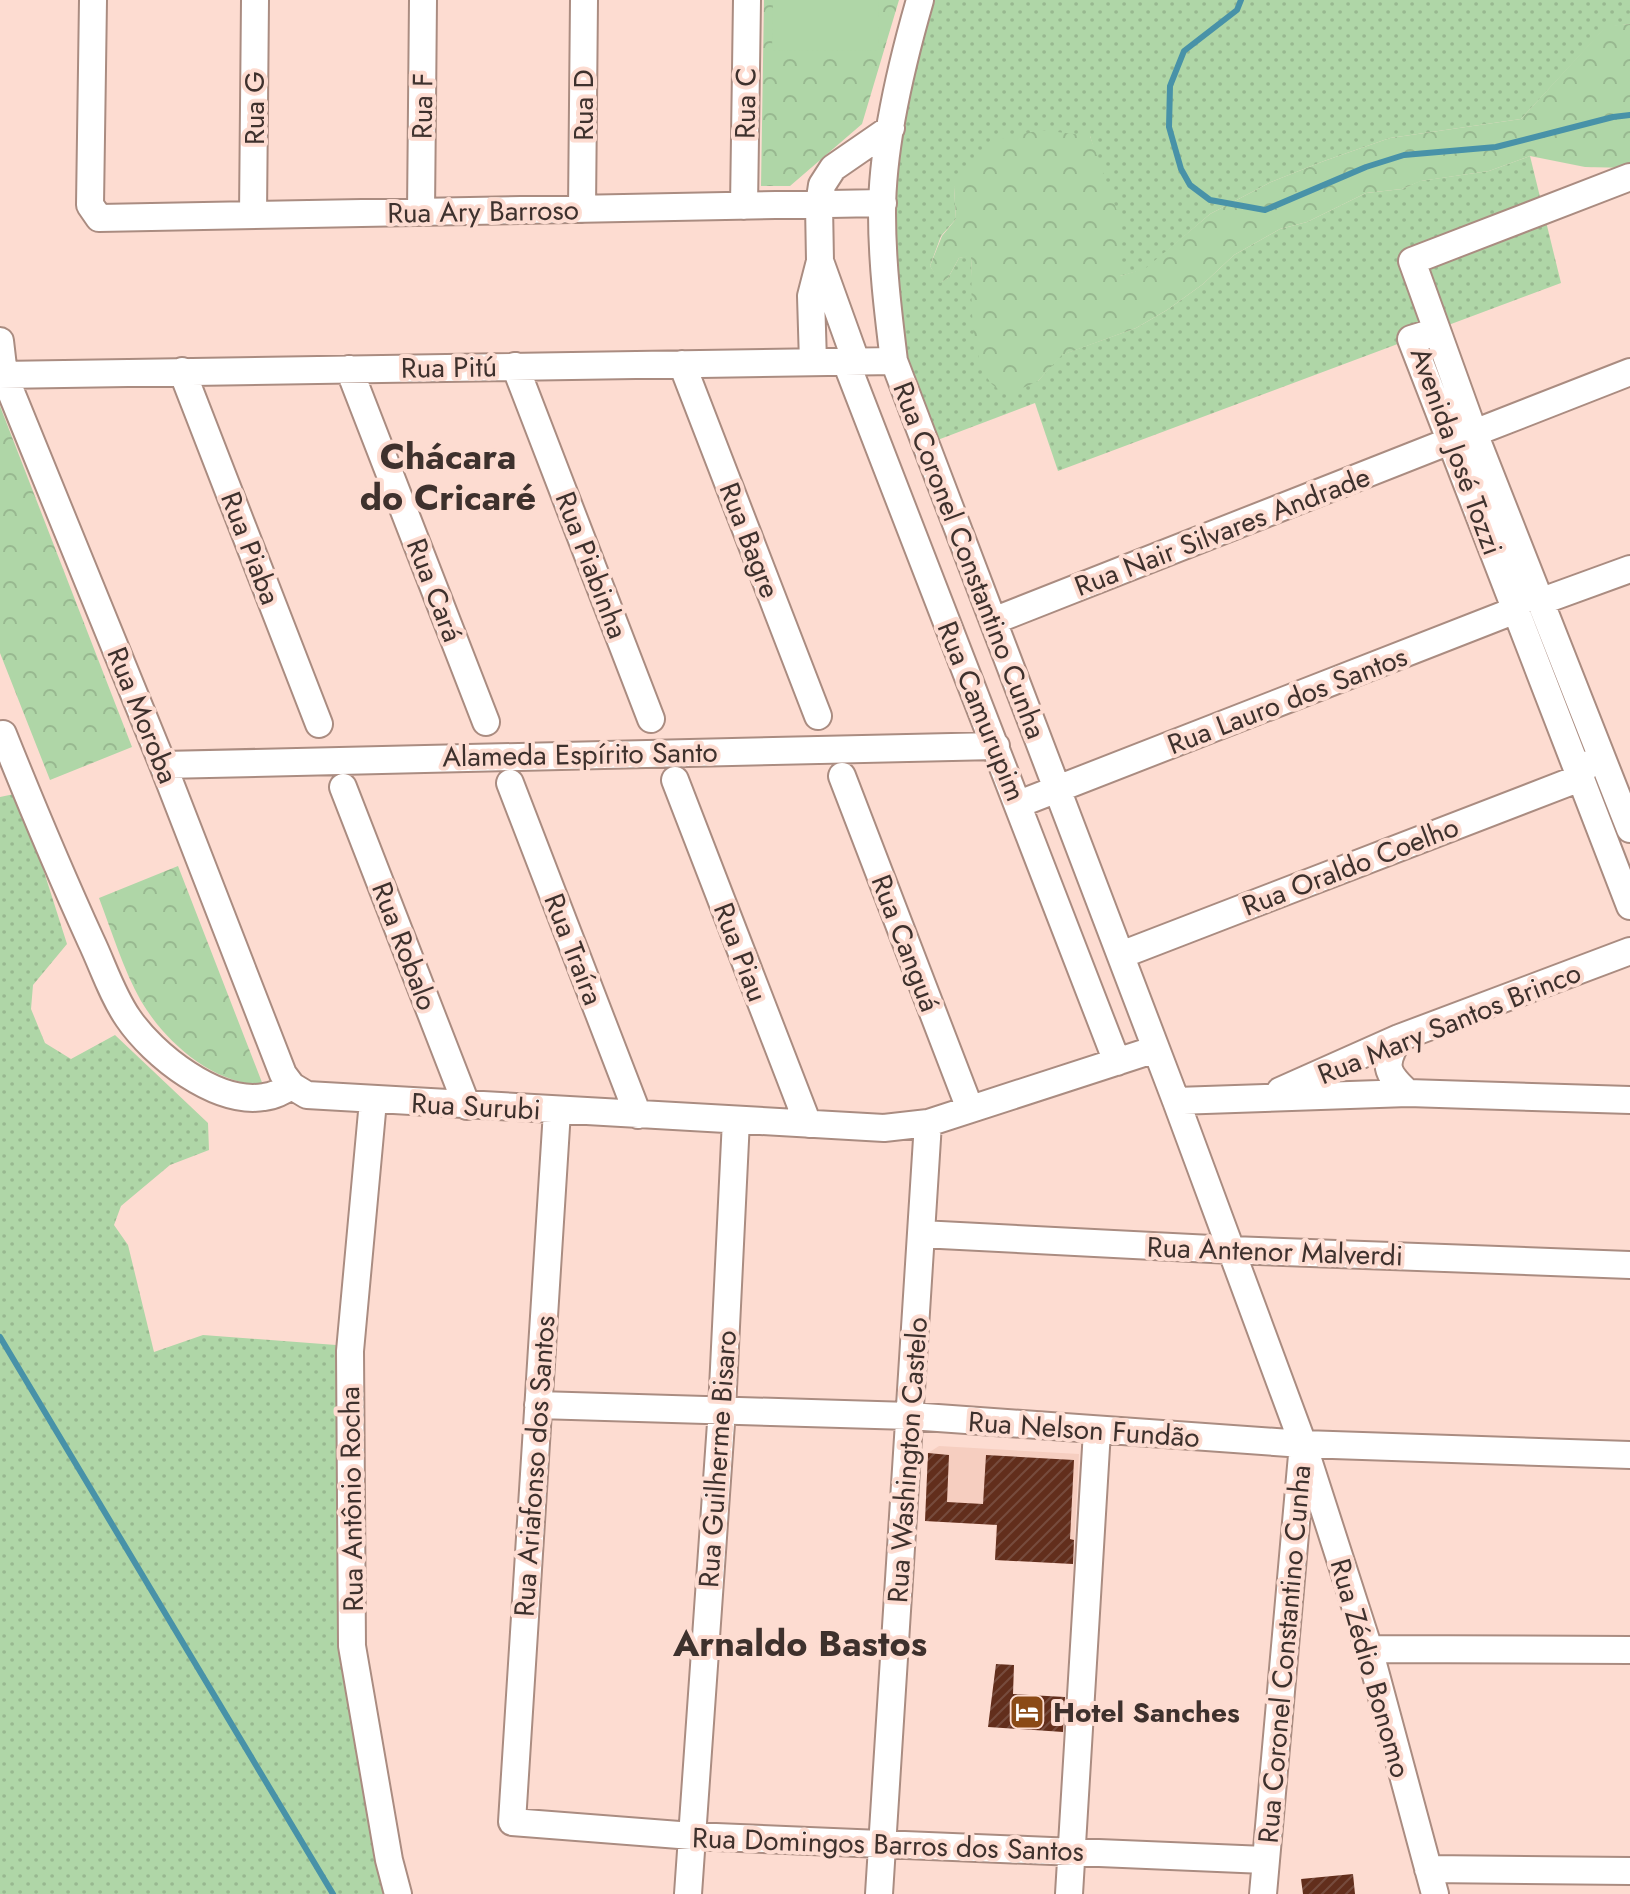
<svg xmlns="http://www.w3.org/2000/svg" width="1630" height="1894" viewBox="0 0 1630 1894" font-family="Jost,sans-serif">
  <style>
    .built { fill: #f6cec0 }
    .grass { fill: url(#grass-dots) }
    .forest { fill: url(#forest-crowns) }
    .garden { fill: #afd6a7 }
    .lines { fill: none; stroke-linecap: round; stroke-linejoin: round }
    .stream { stroke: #4892a8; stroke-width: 6 }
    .building { fill: url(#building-hatch) }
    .minor-casing { stroke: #aa8c81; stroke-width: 30 }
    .minor { stroke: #fff; stroke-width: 26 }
    .labels { text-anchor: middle; stroke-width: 8; stroke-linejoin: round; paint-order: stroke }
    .street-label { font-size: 28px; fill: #3e312d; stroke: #fddcd1 }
    .poi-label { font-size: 28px; font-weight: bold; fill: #3e312d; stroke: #fddcd1; text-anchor: start }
    .district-label { font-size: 36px; font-weight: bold; fill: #3e312d; stroke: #fddcd1 }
  </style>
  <defs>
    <pattern id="grass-dots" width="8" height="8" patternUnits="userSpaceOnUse" patternTransform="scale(2)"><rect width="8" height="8" fill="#afd6a7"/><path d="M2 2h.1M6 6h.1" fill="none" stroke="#98b890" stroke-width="1.8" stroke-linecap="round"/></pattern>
    <pattern id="forest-crowns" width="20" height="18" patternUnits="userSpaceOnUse" patternTransform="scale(2)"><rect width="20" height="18" fill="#afd6a7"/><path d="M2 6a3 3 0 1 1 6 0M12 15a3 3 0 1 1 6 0" fill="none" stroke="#98b890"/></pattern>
    <pattern id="building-hatch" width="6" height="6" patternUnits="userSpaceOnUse" patternTransform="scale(2)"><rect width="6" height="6" fill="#622e1c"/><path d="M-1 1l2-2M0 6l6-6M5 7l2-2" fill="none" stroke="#764b3d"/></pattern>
  </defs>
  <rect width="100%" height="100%" fill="#fddcd1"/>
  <path class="built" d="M939 1446 1079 1454 1073 1564 995 1560 996 1525 925 1521 928 1453Z"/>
  <path class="grass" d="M935 0H1630V24L1606 27 1521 119 1390 138 1324 161 1271 182 1210 214 1146 269 1120 276 1098 162 1090 136 954 187 956 219 941 236 930 266 941 282 948 278 959 258 971 255 972 277 1038 381 1061 355 1136 328 1167 310 1203 284 1234 255 1280 229 1307 222 1366 193 1402 189 1420 181 1489 171 1530 156 1561 283 1058 471 1035 403 927 444 896 340 891 235 901 122Z
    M19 793 67 944 33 985 31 1009 45 1043 71 1059 115 1035 208 1123 209 1150 170 1165 121 1206 114 1225 128 1245 154 1352 203 1335 336 1345 342 1624 385 1894H0V797Z"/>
  <path class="forest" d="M764 0H899L862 124 790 186H761Z
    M1630 24V168L1585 167 1530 156 1489 171 1421 181 1402 189 1366 193 1307 222 1280 229 1234 255 1203 284 1167 310 1136 328 1062 355 1038 381 1007 395C1001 391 992 386 988 379 967 341 973 297 971 256L959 258 948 278 940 283 930 266 942 236 956 219 954 187 990 141 1041 130 1090 136 1122 225 1120 276 1146 268 1210 214 1271 182 1324 161 1390 138 1521 119 1606 26Z
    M0 406 132 747 50 780 0 653Z
    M178 866 263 1085C213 1084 166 1043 141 1001 123 969 112 932 99 898Z"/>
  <path class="garden" d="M773 0H879L878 51 772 50Z"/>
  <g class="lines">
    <path class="stream" d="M1241 0 1237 10 1184 51 1170 86 1169 127 1181 169 1190 185 1210 200 1265 210 1366 167 1404 155 1496 147 1613 117 1630 115
      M0 1337 333 1894"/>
  </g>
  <path class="building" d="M928 1453 949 1455 947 1502 983 1504 986 1455 1074 1460 1070 1539 1074 1540 1073 1564 995 1560 997 1525 925 1521Z
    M996 1664 1014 1665 1013 1694 1065 1697 1063 1732 988 1727Z
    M1353 1874 1355 1894H1303L1301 1879Z"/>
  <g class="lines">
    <defs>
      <path id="minor" d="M93 0 90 205 99 218 883 203
        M920 0C901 66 882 145 882 213 882 263 888 312 894 361L1176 1101 1303 1444 1369 1649 1435 1894
        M1630 177 1412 261 1474 433 1630 829
        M744 206 747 0
        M582 209 584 0
        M421 212 423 0
        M253 215 255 0
        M820 261 856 361
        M1437 331 1411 339 1630 906
        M0 341 4 375 163 765 283 1074 292 1086 307 1095 884 1128 928 1123 1156 1049
        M813 362 811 296 820 261 819 205 822 185 833 168 891 128
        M846 362 1117 1062
        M682 364 818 716
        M515 366 651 719
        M349 369 486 722
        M182 371 319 724
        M0 375 894 361
        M1465 446 1470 444 1474 433 1630 372
        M993 621 1450 441 1456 429 1460 428
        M3 734C31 804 60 873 91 941 103 966 112 995 128 1018 153 1055 216 1105 264 1097 274 1096 283 1091 292 1086
        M163 765 996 746
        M842 776 970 1109
        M675 780 808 1124
        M510 783 638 1115
        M343 787 467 1106
        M1019 804 1516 610 1522 598 1531 595 1542 601 1630 569
        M1121 955 1580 778 1585 766 1589 764
        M1399 1038C1383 1065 1385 1072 1408 1093
        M1280 1091 1399 1038 1630 951
        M373 1101 350 1351 352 1646 389 1860 398 1894
        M1176 1101 1408 1093 1630 1100
        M557 1111 512 1822 692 1836 1265 1860
        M921 1234 1231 1250 1630 1265
        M538 1405 910 1416 1303 1444 1630 1455
        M1369 1649 1630 1650
        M1428 1869 1630 1871
        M688 1894 722 1409 736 1120
        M879 1894 928 1123
        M1069 1894 1097 1431
        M1263 1894 1302 1455"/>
    </defs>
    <use href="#minor" class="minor-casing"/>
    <use href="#minor" class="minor"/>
  </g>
  <defs>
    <symbol id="hotel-square" viewBox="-11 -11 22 22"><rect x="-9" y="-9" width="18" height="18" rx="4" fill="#8b4a16" stroke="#fddcd1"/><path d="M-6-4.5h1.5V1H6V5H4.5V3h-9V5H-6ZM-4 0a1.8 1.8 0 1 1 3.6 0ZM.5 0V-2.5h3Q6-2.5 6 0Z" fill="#fff"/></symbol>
  </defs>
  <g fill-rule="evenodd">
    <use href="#hotel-square" x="1007" y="1692" width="40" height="40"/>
  </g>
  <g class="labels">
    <g class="street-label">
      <text transform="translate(745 103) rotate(-89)" y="10">Rua C</text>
      <text transform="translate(583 105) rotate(-90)" y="10">Rua D</text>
      <text transform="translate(422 106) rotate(-89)" y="10">Rua F</text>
      <text transform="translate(254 108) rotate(-90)" y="10">Rua G</text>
      <text transform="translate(483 211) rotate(-1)" y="10">Rua Ary Barroso</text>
      <text transform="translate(449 367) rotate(-1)" y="10">Rua Pitú</text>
      <text transform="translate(1457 451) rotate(70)" y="10">Avenida José Tozzi</text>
      <text transform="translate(1222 531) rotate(-21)" y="10">Rua Nair Silvares Andrade</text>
      <text transform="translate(750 540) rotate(69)" y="10">Rua Bagre</text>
      <text transform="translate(251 548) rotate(69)" y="10">Rua Piaba</text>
      <text transform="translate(970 560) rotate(69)" y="10">Rua Coronel Constantino Cunha</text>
      <text transform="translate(592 565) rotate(69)" y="10">Rua Piabinha</text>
      <text transform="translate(435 590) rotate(69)" y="10">Rua Cará</text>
      <text transform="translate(1287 700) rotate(-21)" y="10">Rua Lauro dos Santos</text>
      <text transform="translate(982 711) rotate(68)" y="10">Rua Camurupim</text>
      <text transform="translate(143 715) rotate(68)" y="10">Rua Moroba</text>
      <text transform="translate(580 754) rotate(-1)" y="10">Alameda Espírito Santo</text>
      <text transform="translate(1350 866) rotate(-21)" y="10">Rua Oraldo Coelho</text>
      <text transform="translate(906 943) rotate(69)" y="10">Rua Canguá</text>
      <text transform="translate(405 946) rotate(69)" y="10">Rua Robalo</text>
      <text transform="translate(574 949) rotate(69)" y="10">Rua Traíra</text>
      <text transform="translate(741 952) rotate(69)" y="10">Rua Piau</text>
      <text transform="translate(1449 1023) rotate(-22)" y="10">Rua Mary Santos Brinco</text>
      <text transform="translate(476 1106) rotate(3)" y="10">Rua Surubi</text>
      <text transform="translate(1275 1251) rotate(2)" y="10">Rua Antenor Malverdi</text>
      <text transform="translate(1084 1429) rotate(4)" y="10">Rua Nelson Fundão</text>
      <text transform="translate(717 1459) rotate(-86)" y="10">Rua Guilherme Bisaro</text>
      <text transform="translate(907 1460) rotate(-86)" y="10">Rua Washington Castelo</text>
      <text transform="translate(534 1466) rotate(-86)" y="10">Rua Ariafonso dos Santos</text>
      <text transform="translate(351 1499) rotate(-91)" y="10">Rua Antônio Rocha</text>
      <text transform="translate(1284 1654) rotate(-85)" y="10">Rua Coronel Constantino Cunha</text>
      <text transform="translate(1371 1668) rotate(74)" y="10">Rua Zédio Bonomo</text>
      <text transform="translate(888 1844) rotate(2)" y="10">Rua Domingos Barros dos Santos</text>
    </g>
    <g class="poi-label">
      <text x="1053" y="1722">Hotel Sanches</text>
    </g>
    <g class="district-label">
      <text x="448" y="469">Chácara<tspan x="448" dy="41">do Cricaré</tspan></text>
      <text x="800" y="1656">Arnaldo Bastos</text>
    </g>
  </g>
</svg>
